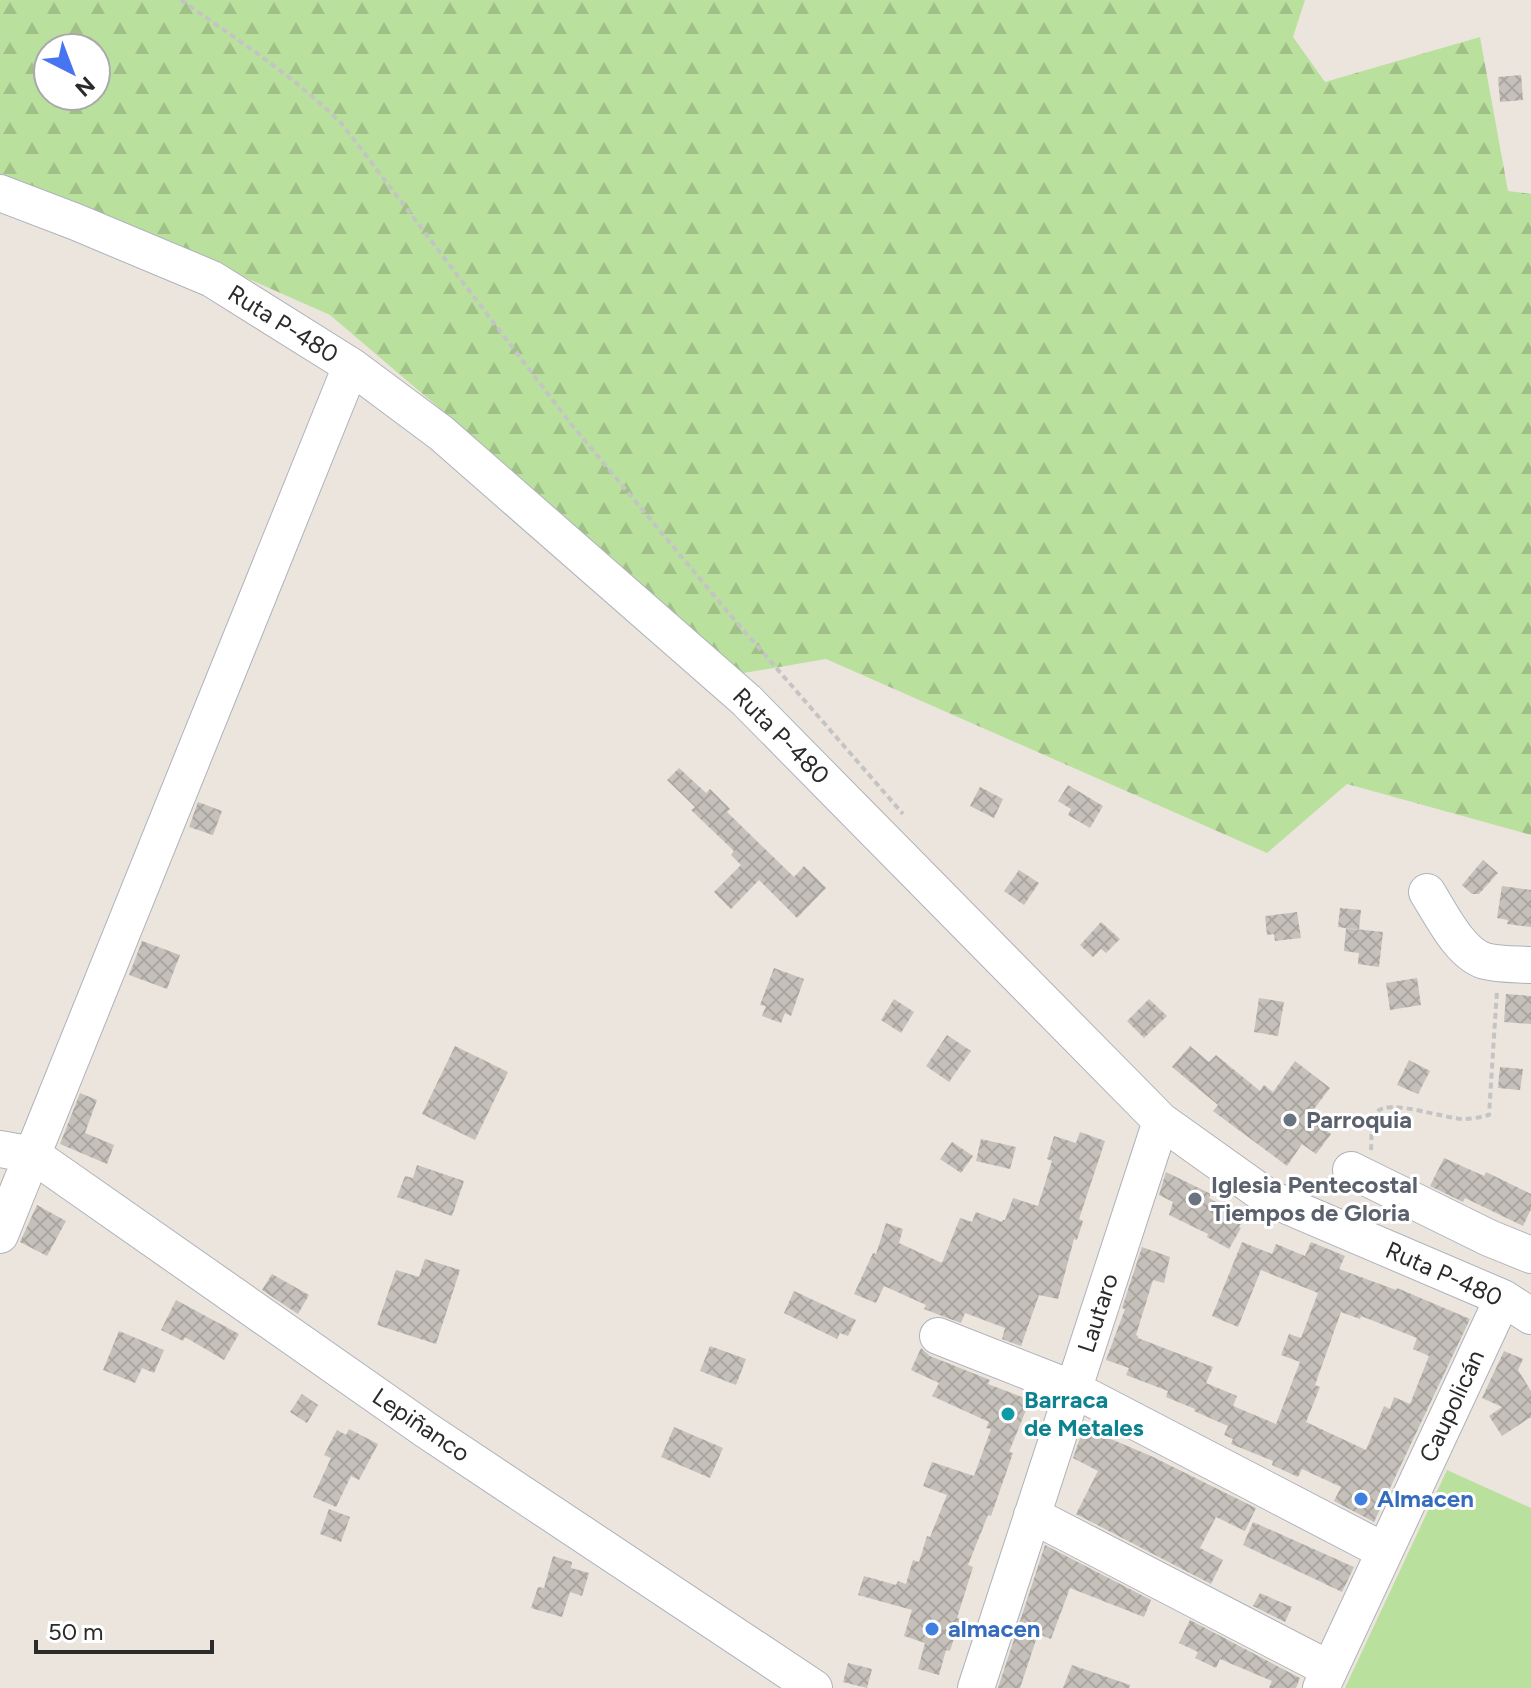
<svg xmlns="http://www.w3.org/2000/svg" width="1531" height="1688" viewBox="0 0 1531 1688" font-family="Figtree,sans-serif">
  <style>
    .forest { fill: url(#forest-firs); fill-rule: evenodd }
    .park { fill: #bae09e }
    .building { fill: url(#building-cross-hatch); fill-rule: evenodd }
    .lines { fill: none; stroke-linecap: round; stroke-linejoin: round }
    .minor-casing { stroke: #afb2bb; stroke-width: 38 }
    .path { stroke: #c4c4c4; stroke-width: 4; stroke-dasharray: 6 4; stroke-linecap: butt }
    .minor { stroke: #fff; stroke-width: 36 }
    .worship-dot { fill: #6b7280; stroke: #fff; stroke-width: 3 }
    .culture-dot { fill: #0f9aa8; stroke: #fff; stroke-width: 3 }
    .shop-dot { fill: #3f7fe0; stroke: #fff; stroke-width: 3 }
    .labels { text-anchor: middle; stroke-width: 6; stroke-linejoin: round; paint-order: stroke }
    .street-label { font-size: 24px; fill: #2b2b2b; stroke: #fff }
    .worship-label { font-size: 24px; font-weight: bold; fill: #5b616d; stroke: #fff; text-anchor: start }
    .culture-label { font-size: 24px; font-weight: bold; fill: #0d838f; stroke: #fff; text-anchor: start }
    .shop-label { font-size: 24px; font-weight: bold; fill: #366cbe; stroke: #fff; text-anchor: start }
  </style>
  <defs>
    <pattern id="forest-firs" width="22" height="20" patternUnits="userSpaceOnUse" patternTransform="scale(2)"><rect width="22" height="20" fill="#bae09e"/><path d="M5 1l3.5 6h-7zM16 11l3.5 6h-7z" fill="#a0c088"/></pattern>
    <pattern id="building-cross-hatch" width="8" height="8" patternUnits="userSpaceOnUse" patternTransform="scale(2)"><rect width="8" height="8" fill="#c5c0ba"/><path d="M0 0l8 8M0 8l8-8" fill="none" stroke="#a9a5a0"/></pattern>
  </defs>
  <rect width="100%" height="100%" fill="#ece5de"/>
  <path class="forest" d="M0 0H1305L1293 37 1325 82 1480 37 1508 191 1531 194V835L1347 784 1267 853 826 659 738 674 445 413 330 315 208 261 0 190ZM48 48H96V96H48Z"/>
  <path class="park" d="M1447 1470 1531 1508V1688H1345Z"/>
  <path class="building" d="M1521 75 1523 100 1500 102 1498 77Z
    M679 768 706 793 710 789 730 809 727 812 794 877 804 866 826 888 797 918 759 880 731 909 714 892 741 865 731 855 734 851 691 810 695 807 667 780Z
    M1068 785 1103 806 1090 828 1068 815 1071 809 1058 801Z
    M980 787 1003 799 994 818 970 806Z
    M198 802 222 811 213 835 189 827Z
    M1483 860 1498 873 1479 894H1472L1462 885Z
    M1019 870 1039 883 1024 905 1004 891Z
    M1502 886 1531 890V927L1507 924 1508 920 1497 918Z
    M1340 908 1361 910 1359 930 1338 927Z
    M1297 912 1301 938 1275 941 1274 934 1267 935 1265 916Z
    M1101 922 1120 939 1106 953 1101 949 1093 957 1080 945Z
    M1346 928 1383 932 1379 967 1358 964 1359 953 1344 951Z
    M142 941 180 955 167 989 129 975Z
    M774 968 804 979 791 1016 785 1013 781 1023 762 1016 766 1006 760 1005Z
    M1417 978 1421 1005 1390 1010 1386 983Z
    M1506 994 1531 996V1024L1504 1022Z
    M1259 998 1284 1002 1278 1036 1254 1032Z
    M894 999 914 1012 901 1033 881 1020Z
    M1149 999 1167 1016 1144 1038 1127 1021Z
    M947 1035 971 1051 949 1082 926 1066Z
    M455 1046 508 1072 475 1140 422 1114Z
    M1190 1046 1209 1062 1216 1055 1260 1091 1264 1085 1273 1092 1295 1061 1330 1088 1308 1117 1331 1134 1316 1154 1302 1144 1287 1166 1213 1111 1218 1105 1172 1067Z
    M1409 1060 1430 1071 1418 1094 1397 1085Z
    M1500 1067 1523 1069 1520 1090 1498 1088Z
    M80 1093 97 1100 85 1133 114 1145 107 1164 60 1144Z
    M1080 1132 1105 1141 1079 1219 1083 1221 1077 1240 1074 1239 1058 1299 1039 1295 1021 1346 1002 1339 1005 1328 965 1313 961 1323 942 1316 924 1309 926 1305 884 1286 876 1303 854 1294 873 1253 876 1254 886 1223 903 1229 899 1243 942 1263 960 1218 972 1222 976 1212 1002 1222 1003 1220H1005L1013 1198 1038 1206 1052 1161 1047 1159 1054 1136 1076 1143Z
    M981 1139 1016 1147 1010 1169 976 1161Z
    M952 1142 973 1156 961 1173 940 1159Z
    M1444 1158 1484 1176 1486 1172 1531 1194V1209L1523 1226 1465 1198 1463 1202 1430 1186Z
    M417 1165 464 1181 452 1216 397 1197 405 1176 413 1178Z
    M1166 1172 1211 1194 1209 1198 1244 1218 1239 1227 1241 1228 1229 1249 1207 1237 1208 1234 1169 1215 1173 1202 1159 1195Z
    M37 1205 66 1221 47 1256 20 1242Z
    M1242 1242 1272 1254 1276 1244 1305 1256 1311 1242 1345 1256 1339 1269 1396 1290 1397 1288 1470 1319 1374 1522 1334 1501 1341 1487 1302 1469 1298 1477 1272 1465 1273 1461 1231 1444 1233 1439 1224 1435 1228 1426 1194 1411 1195 1409 1166 1397 1168 1391 1126 1375 1129 1368 1106 1360 1125 1309 1122 1308 1142 1247 1170 1257 1164 1283 1153 1280 1136 1335 1138 1336V1338L1213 1367 1206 1383 1237 1396 1233 1406 1276 1424 1300 1362 1281 1355 1289 1334 1301 1338 1318 1293 1261 1270 1238 1327 1212 1316ZM1341 1312 1360 1319 1361 1316 1417 1338 1413 1349 1429 1356 1410 1404 1394 1397 1390 1409 1384 1406 1366 1450 1306 1422 1320 1387 1315 1385Z
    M425 1259 460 1270 436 1344 377 1325 396 1270 419 1277Z
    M272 1274 309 1295 298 1314 262 1290Z
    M794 1291 856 1320 848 1336 840 1333 837 1339 784 1313Z
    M176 1300 239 1334 224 1360 185 1337 183 1341 161 1330Z
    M119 1331 164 1350 154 1373 142 1368 135 1383 103 1370Z
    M710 1346 746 1359 736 1385 700 1371Z
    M921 1348 930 1356 990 1380 988 1384 1030 1400 1009 1452 1013 1453 991 1516 988 1515 968 1565 973 1567 957 1618 960 1619 950 1651 946 1650 939 1675 918 1669 925 1643 904 1636 912 1610 858 1595 864 1576 896 1585 898 1581 906 1584 913 1560 919 1562 927 1536 930 1537 947 1495 923 1486 932 1462 974 1476 991 1429 986 1428 989 1422 932 1396 939 1383 911 1370Z
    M1504 1351 1523 1359 1518 1370 1531 1391V1417L1502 1436 1489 1416 1502 1407 1482 1398Z
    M302 1394 318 1405 307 1423 290 1412Z
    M1086 1421 1109 1432 1106 1437 1151 1456 1256 1508 1245 1531 1216 1517 1200 1548 1223 1560 1211 1584 1076 1514 1098 1471 1073 1458Z
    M674 1427 723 1448 710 1478 661 1457Z
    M349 1429 378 1444 359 1480 351 1476 336 1507 313 1497 331 1458 324 1455 337 1430 346 1435Z
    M329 1509 350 1517 341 1542 320 1534Z
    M1253 1522 1354 1567 1342 1592 1243 1545Z
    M1045 1545 1151 1600 1144 1617 1070 1588 1051 1639 1038 1634 1020 1688H998Z
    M553 1556 572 1562 571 1568 589 1573 582 1596 570 1592 562 1617 531 1608 538 1587 544 1588Z
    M1260 1593 1292 1607 1285 1622 1253 1606Z
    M1190 1620 1300 1678 1296 1688H1269L1272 1681 1220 1659 1216 1668 1195 1658 1198 1652 1179 1643Z
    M848 1663 872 1669 867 1688 843 1682Z
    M1072 1665 1130 1685 1129 1688H1063Z"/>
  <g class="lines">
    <defs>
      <path id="minor" d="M0 193 76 222 212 279 351 366 441 433 746 700 1161 1121 1269 1198 1503 1298 1531 1316
        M1427 892C1441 914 1460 954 1485 961 1500 965 1516 964 1531 965
        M0 1149 33 1155 426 1430 814 1688
        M1351 1170 1489 1238 1531 1255
        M0 1235 351 366
        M938 1336 1073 1389 1384 1551
        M1032 1515 1329 1669
        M976 1688 1161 1121
        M1321 1688 1503 1298"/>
    </defs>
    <use href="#minor" class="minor-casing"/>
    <path class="path" d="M181 0C236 39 294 76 342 124L571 424 726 610 903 814
      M1371 1150C1372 1139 1370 1121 1377 1112 1388 1098 1445 1119 1464 1119 1472 1119 1481 1117 1489 1115L1497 990"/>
    <use href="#minor" class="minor"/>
  </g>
  <g class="worship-dot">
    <circle cx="1290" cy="1120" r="8"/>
    <circle cx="1195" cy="1199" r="8"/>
  </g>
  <circle class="culture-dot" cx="1008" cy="1414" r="8"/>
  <g class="shop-dot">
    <circle cx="1361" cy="1499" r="8"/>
    <circle cx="932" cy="1629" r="8"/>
  </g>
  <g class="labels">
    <g class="street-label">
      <text transform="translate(283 324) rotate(32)" y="8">Ruta P-480</text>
      <text transform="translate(781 736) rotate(45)" y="8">Ruta P-480</text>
      <text transform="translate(1444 1274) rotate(24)" y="8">Ruta P-480</text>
      <text transform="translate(1098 1313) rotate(-72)" y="8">Lautaro</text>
      <text transform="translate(1452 1406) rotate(-65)" y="8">Caupolicán</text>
      <text transform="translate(421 1425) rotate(34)" y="8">Lepiñanco</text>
    </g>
    <g class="worship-label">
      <text x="1306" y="1128">Parroquia</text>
      <text x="1211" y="1193">Iglesia Pentecostal<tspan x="1211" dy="28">Tiempos de Gloria</tspan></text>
    </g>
    <g class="culture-label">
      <text x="1024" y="1408">Barraca<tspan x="1024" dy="28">de Metales</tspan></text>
    </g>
    <g class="shop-label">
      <text x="1377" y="1507">Almacen</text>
      <text x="948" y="1637">almacen</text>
    </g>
  </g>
  <g transform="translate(72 72) rotate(138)"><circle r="38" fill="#ffffff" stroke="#aaaaaa" stroke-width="2"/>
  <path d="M0-6L14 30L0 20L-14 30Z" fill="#4774f0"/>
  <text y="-12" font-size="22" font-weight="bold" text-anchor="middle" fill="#2b2b2b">N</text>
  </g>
  <path d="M36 1640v12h176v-12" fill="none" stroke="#2b2b2b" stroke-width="4"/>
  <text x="48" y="1640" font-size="24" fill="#2b2b2b" stroke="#ffffff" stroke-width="6" paint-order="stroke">50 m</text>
</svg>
